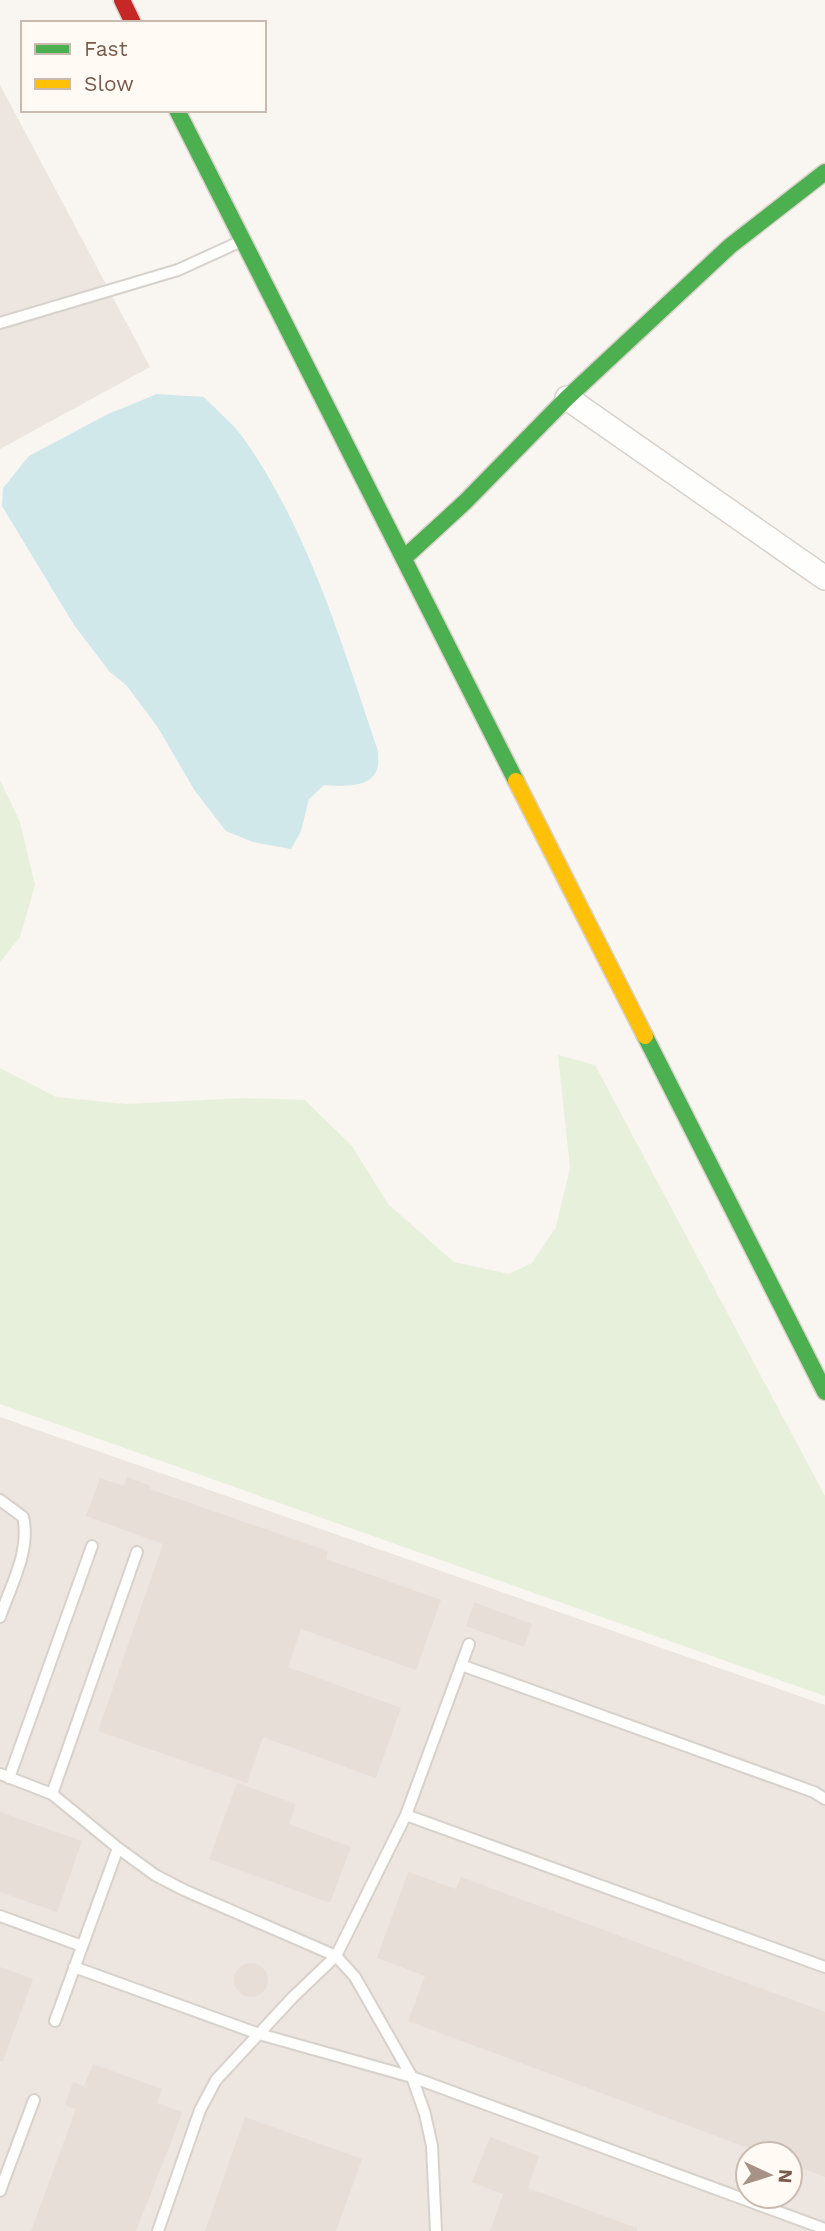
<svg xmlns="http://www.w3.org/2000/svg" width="825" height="2231" viewBox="0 0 825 2231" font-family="'Work Sans',sans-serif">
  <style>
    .industrial { fill: #ede5e0; fill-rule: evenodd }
    .green { fill: #e7f0db }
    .water { fill: #d0e8ea }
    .building { fill: #e6ded7 }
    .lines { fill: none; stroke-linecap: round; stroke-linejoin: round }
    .lane-casing { stroke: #d7d1cb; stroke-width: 14 }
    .street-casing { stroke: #d7d1cb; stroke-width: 26 }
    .fast-casing { stroke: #d9d2cb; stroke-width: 19 }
    .slow-casing { stroke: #d9d2cb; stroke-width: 19 }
    .jam-casing { stroke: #d9d2cb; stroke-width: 19 }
    .lane { stroke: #fefefd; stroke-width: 10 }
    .street { stroke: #fefefd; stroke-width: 23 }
    .fast { stroke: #4caf50; stroke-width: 16 }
    .slow { stroke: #ffc107; stroke-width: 16 }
    .jam { stroke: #c62828; stroke-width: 16 }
  </style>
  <rect width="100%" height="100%" fill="#f9f5f0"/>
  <path class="industrial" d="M0 85 150 367 0 449Z
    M0 1417 825 1705V2231H0ZM748 2154H790V2196H748Z"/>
  <path class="green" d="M0 780 20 822 35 885 20 937 0 962Z
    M558 1055 595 1065 825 1496V1696L0 1404V1068L56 1097 126 1104 243 1098 305 1100 352 1146 388 1204 454 1262 509 1274 532 1263 556 1227 570 1168Z"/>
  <path class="water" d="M157 394 204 397C217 411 234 424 244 439 310 533 342 645 378 751 378 757 379 764 377 769 371 789 340 786 324 785L309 799 301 831 291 849 253 842 226 831 195 791 157 726 127 686 109 671 74 625 2 506 3 488 29 456 108 414Z"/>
  <path class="building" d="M127 1477 151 1486 150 1489 328 1551 326 1559 441 1600 416 1670 301 1629 288 1667 401 1708 376 1778 263 1737 247 1783 98 1731 163 1544 86 1516 100 1478 124 1486Z
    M474 1602 532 1624 524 1647 466 1626Z
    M237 1783 296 1804 289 1824 351 1847 330 1903 209 1859Z
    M0 1812 82 1841 57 1912 0 1892Z
    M408 1872 456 1889 461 1877 825 2012V2177L790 2164V2154H764L408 2021 425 1976 377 1958Z
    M234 1980a17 17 0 1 1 34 0a17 17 0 1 1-34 0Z
    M0 1967 33 1979 3 2061H0Z
    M93 2064 162 2089 157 2103 182 2112 173 2137 136 2231H31L76 2109 65 2105 73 2082 84 2086Z
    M245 2117 362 2159 336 2231H205Z
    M490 2137 539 2156 528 2188 637 2228V2231H490L503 2194 472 2182Z"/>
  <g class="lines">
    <defs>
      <path id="lane" d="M0 323 178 270 237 243
        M0 1500 23 1517C31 1550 11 1585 0 1617
        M137 1552 52 1794 118 1848 155 1875 184 1890 336 1956 355 1977 412 2077 425 2114 432 2146 436 2231
        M461 1665 814 1792 825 1799
        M0 1774 52 1794
        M9 1778 92 1546
        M406 1815 825 1967
        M0 1916 82 1946
        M74 1967 259 2034 412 2077 825 2229
        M55 2021 118 1848
        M0 2191 34 2100
        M158 2231 200 2110 216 2080 293 1997 336 1956 406 1815 469 1644"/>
      <path id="street" d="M567 398 825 578"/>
      <path id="fast" d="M177 110 516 781
        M404 558 465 502 567 398 730 246 825 172
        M645 1036 825 1392"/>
      <path id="slow" d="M516 781 645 1036"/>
      <path id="jam" d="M122 0 133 23"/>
    </defs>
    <use href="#lane" class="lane-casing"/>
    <use href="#street" class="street-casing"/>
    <use href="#fast" class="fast-casing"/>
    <use href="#slow" class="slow-casing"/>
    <use href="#jam" class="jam-casing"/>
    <use href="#lane" class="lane"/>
    <use href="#street" class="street"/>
    <use href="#fast" class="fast"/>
    <use href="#slow" class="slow"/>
    <use href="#jam" class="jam"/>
  </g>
  <rect x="21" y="21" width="245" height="91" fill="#fffaf3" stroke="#cabbb1" stroke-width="2"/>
  <rect x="35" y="44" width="35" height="10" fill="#4caf50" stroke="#cabbb1" stroke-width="2"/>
  <text x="84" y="56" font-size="21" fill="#7a5c4d">Fast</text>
  <rect x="35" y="79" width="35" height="10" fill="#ffc107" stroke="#cabbb1" stroke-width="2"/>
  <text x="84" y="91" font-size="21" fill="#7a5c4d">Slow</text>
  <g transform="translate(769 2175) rotate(94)"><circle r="33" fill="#fffaf3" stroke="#cabbb1" stroke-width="2"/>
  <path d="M0-5L12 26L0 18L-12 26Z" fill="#a69286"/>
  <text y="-10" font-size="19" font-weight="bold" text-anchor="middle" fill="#7a5c4d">N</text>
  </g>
</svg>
